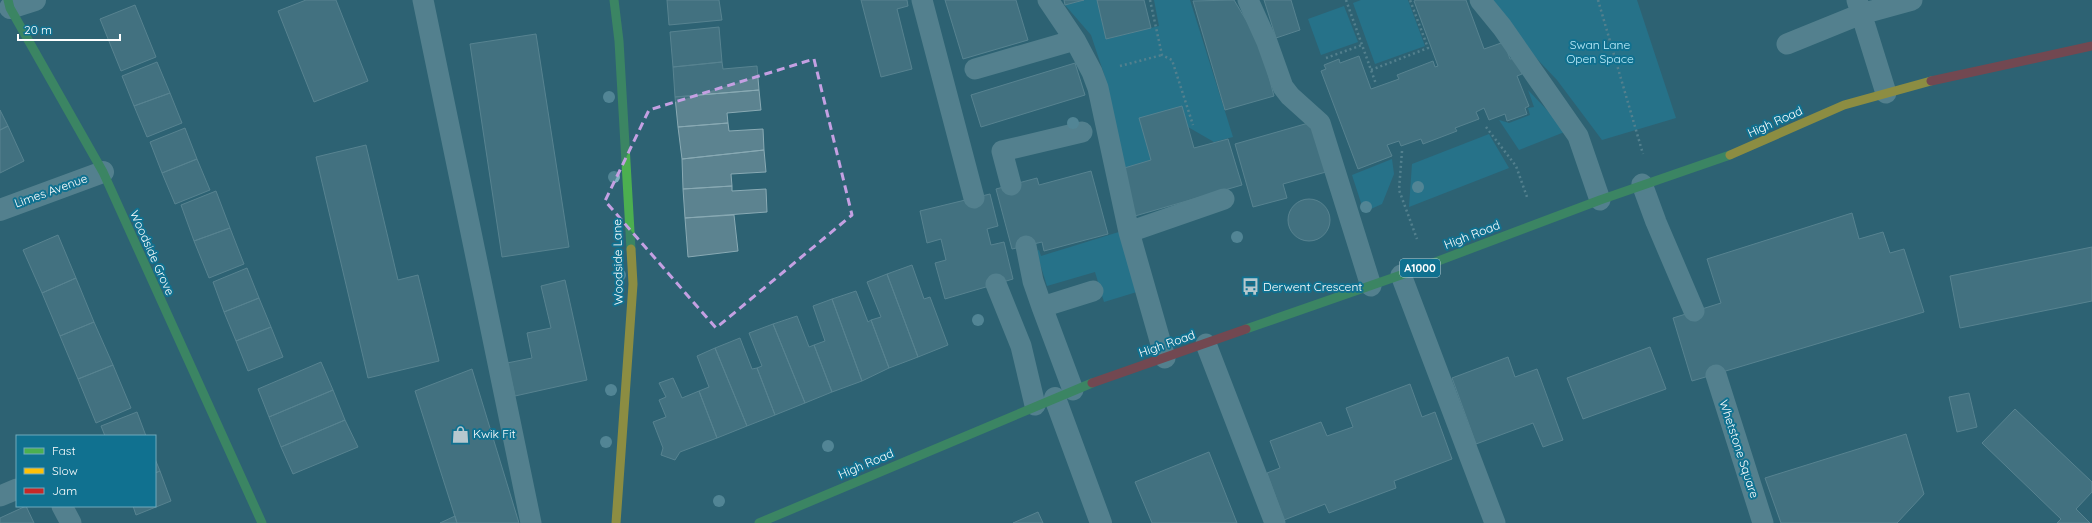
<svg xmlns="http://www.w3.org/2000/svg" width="2092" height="523" viewBox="0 0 2092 523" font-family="Quicksand,sans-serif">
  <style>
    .green { fill: #1d85a5 }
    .building { fill: #5c8390; stroke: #89aab4 }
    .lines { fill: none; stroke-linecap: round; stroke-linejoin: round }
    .path { stroke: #81a5af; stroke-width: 2.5; stroke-dasharray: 2 3; stroke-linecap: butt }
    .lane { stroke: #81a5af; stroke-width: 21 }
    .street { stroke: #81a5af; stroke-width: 22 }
    .fast { stroke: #4caf50; stroke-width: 9 }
    .slow { stroke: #ffc107; stroke-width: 9 }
    .jam { stroke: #c62828; stroke-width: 9 }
    .tree { fill: #7eb0bf }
    .marked { fill: none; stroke: #c4a0e2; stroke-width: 3; stroke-dasharray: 8 5; stroke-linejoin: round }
    .labels { text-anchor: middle; stroke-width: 4; stroke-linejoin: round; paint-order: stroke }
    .shield { fill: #107190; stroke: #b7d4de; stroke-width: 1 }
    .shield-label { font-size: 11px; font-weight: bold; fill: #fff }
    .park-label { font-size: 12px; fill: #c1f0fe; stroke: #107190 }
    .street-label { font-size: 12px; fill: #fff; stroke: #107190 }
    .poi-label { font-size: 12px; fill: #fff; stroke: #107190; text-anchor: start }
  </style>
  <rect width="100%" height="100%" fill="#2d6273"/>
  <path class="green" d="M1084 0H1097L1107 39 1159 26 1154 0H1190L1233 137 1214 142 1188 127 1151 160 1121 169 1104 74 1091 35 1065 5Z
    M1361 0H1408L1425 46 1375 64 1353 3Z
    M1481 0H1637L1676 118 1602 140 1557 80Z
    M1344 6 1358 42 1321 55 1308 19Z
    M1528 90 1567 131 1519 150 1499 120 1509 123 1530 115 1528 108 1534 107Z
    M1489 134 1509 168 1409 207 1412 164Z
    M1392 159 1394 174 1382 204 1364 212 1352 175Z
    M1122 231 1140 291 1104 302 1095 272 1047 286 1036 251 1039 250 1041 256Z"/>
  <path class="building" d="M306 0H336L368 81 314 102 278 11Z
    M667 0H719L722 20 669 25Z
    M861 0H907L908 6 897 9 912 69 881 77Z
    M945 0H1016L1028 40 963 59Z
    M1064 0H1084L1065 5Z
    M1097 0H1144L1151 28 1106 39Z
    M1234 0 1260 43 1274 96 1225 110 1193 1Z
    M1264 0H1291L1300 30 1276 38Z
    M1416 0H1466L1484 49 1504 42 1510 59 1516 58 1522 74 1517 76 1529 106 1525 108 1527 114 1507 121 1505 114 1489 120 1484 108 1476 112 1479 119 1455 128 1457 131 1423 144 1421 139 1401 146 1399 141 1387 145 1392 156 1358 169 1321 71 1326 69 1324 65 1339 59 1340 63 1359 56 1371 89 1399 79 1397 75 1433 61 1435 67 1438 66 1414 1Z
    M135 5 156 57 121 71 100 19Z
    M719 27 722 62 673 67 670 32Z
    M536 34 569 247 502 257 470 44Z
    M157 62 170 93 134 106 122 76Z
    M722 62 723 69 757 66 759 90 675 97 673 67Z
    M1075 63 1085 95 981 127 971 95Z
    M759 90 761 110 727 113 728 123 678 127 675 97Z
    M170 93 182 123 147 137 134 106Z
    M1182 106 1194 148 1228 139 1242 185 1135 216 1121 169 1151 160 1139 118Z
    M0 110 8 126 0 130Z
    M1312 122 1326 172 1283 184 1287 198 1253 207 1235 144Z
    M728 123 729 131 763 129 764 150 682 159 678 127Z
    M8 126 24 161 0 173V130Z
    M185 128 197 159 162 173 150 142Z
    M366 145 398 280 418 275 439 361 368 378 316 157Z
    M764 150 766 172 731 174 732 186 683 189 682 159Z
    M197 159 210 190 175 204 162 173Z
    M1091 171 1108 234 1044 251 1042 242 1012 249 996 189 1037 178 1039 185Z
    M732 186V191L766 189 767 212 685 218 683 189Z
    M216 191 230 228 194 241 181 205Z
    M990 194 998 226 987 229 991 245 1004 242 1013 279 945 299 935 263 946 260 941 239 927 243 920 211Z
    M1288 220a21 21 0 1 1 42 0a21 21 0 1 1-42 0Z
    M1852 213 1859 239 1883 232 1890 253 1904 249 1924 312 1692 381 1673 318 1721 303 1707 259Z
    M734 215 738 251 688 257 685 218Z
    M230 228 244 264 209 278 194 241Z
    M58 235 76 278 42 293 23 250Z
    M2092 247V301L1960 328 1950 276Z
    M912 265 924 299 930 297 948 345 918 357 887 274Z
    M247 268 259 298 224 312 213 282Z
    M887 274 918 357 889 368 871 320 881 317 867 282Z
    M76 278 94 322 60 336 42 293Z
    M565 280 587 380 515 396 507 363 532 358 527 333 551 328 541 286Z
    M856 291 868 322 871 320 889 368 862 381 832 299Z
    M259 298 271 327 236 341 224 312Z
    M832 299 862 381 832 392 814 345 825 341 813 306Z
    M797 316 809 347 814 345 832 392 805 403 773 324Z
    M94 322 113 365 78 379 60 336Z
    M773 324 805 403 775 415 757 368 762 366 749 333Z
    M271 327 283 357 248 371 236 341Z
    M740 338 752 369 757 368 775 415 747 426 715 348Z
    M1650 347 1666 389 1583 419 1567 378Z
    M715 348 747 426 717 438 699 391 709 387 697 356Z
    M1508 357 1515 377 1537 369 1563 440 1543 447 1533 423 1476 444 1452 378Z
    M321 362 333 390 269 417 258 389Z
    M113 365 131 408 96 423 78 379Z
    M472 369 519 523H457L415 391Z
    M673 378 682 398 699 391 717 438 680 452 675 460 661 455 663 448 653 422 666 417 659 400 666 397 659 383Z
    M1410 384 1422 417 1435 412 1452 459 1394 481 1396 488 1329 513 1325 504 1284 520 1267 473 1280 468 1270 441 1321 422 1327 436 1353 427 1346 408Z
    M333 390 345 420 281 447 269 417Z
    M1969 393 1977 427 1957 432 1949 397Z
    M2015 409 2092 482V492L2076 509 2090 523H2057L2061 519 1982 443Z
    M137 412 146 436H105L101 426Z
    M345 420 358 447 293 474 281 447Z
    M1906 434 1924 494 1897 523H1781L1765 478Z
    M1209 452 1237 523H1152L1135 482Z
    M155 459 160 471 155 473Z
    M160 471 171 501 136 515 133 506H155V473Z
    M26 506 34 523H0V518Z
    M1038 512 1043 523H1013Z
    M455 516 457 523H440Z"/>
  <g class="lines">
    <path class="path" d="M1150 0 1162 55 1172 60 1193 125
      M1346 0 1376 84
      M1598 0 1643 154
      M1326 58 1362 45
      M1120 66 1162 55
      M1371 70 1428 48 1410 0
      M1486 127 1516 166 1527 197
      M1402 151 1399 190 1417 239"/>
    <path class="lane" d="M423 0 531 523
      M922 0 974 198
      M1048 0 1075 40
      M1248 0 1267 42 1283 87 1290 96 1320 123 1371 286
      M1480 0 1502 27 1578 136 1600 200
      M1857 0 1886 93
      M1787 44 1861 14 1912 0
      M975 69 1075 40 1092 72 1098 88 1129 232 1165 358
      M1642 184 1656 222 1694 311
      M1011 185 1002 151 1082 132
      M1129 232 1224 199
      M1026 246 1033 281 1042 307
      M1401 275 1495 523
      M996 284 1021 346 1035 405
      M1206 344 1275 523
      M1716 375 1763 523
      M1073 390 1042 307 1093 291
      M0 496 17 489
      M62 506 71 523"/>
    <path class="street" d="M10 8 35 0
      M0 210 103 172
      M1055 398 1101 523"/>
    <path class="fast" d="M8 0 10 8 103 172 262 523
      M614 0 619 41 631 249
      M1246 329 1401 275 1600 200 1730 155
      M759 523 1092 383"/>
    <path class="slow" d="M1730 155 1844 105 1931 81
      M616 523 633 284 631 249"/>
    <path class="jam" d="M1931 81 2092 46
      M1092 383 1246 329"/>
  </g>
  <g class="tree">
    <circle cx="609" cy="97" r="6"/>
    <circle cx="1073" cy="123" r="6"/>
    <circle cx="614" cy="177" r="6"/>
    <circle cx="1418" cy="187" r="6"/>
    <circle cx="1366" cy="207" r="6"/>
    <circle cx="1237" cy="237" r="6"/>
    <circle cx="620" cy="275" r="6"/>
    <circle cx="978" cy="320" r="6"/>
    <circle cx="611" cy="390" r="6"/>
    <circle cx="606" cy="442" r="6"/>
    <circle cx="828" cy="446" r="6"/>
    <circle cx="719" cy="501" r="6"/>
  </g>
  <path d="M0 0H2092V523H0ZM814 59 852 215 716 328 605 201 649 110Z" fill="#2d6273" fill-opacity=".55" fill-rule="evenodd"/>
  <path class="marked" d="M814 59 852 215 716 328 605 201 649 110Z"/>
  <defs>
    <symbol id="bus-bare" viewBox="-9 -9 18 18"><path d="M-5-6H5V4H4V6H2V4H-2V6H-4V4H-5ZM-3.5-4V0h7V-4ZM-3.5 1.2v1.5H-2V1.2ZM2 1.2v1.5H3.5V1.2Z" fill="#b6c8ce" stroke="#107190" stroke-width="2.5" paint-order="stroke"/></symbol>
    <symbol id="shop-bare" viewBox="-9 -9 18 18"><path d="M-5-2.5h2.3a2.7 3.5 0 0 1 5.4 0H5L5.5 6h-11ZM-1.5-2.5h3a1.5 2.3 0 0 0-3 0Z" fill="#b6c8ce" stroke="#107190" stroke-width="2.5" paint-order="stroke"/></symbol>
  </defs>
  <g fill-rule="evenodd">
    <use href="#bus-bare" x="1238" y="274" width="25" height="25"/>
    <use href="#shop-bare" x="448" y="422" width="25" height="25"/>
  </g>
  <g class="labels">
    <rect class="shield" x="1400" y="259" width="40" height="18" rx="3"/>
    <g class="shield-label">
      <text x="1420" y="272">A1000</text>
    </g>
    <g class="park-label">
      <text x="1600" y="49">Swan Lane<tspan x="1600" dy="14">Open Space</tspan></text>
    </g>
    <g class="street-label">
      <text transform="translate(1775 122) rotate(-24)" y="4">High Road</text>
      <text transform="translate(51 191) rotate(-20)" y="4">Limes Avenue</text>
      <text transform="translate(1472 235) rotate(-21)" y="4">High Road</text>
      <text transform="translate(152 253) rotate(66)" y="4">Woodside Grove</text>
      <text transform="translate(618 262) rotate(-91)" y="4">Woodside Lane</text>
      <text transform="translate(1167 344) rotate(-19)" y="4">High Road</text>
      <text transform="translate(1739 449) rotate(72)" y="4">Whetstone Square</text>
      <text transform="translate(866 464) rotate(-23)" y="4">High Road</text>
    </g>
    <g class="poi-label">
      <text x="1263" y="291">Derwent Crescent</text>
      <text x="473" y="438">Kwik Fit</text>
    </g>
  </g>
  <rect x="16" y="435" width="140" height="72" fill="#107190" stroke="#70aabc"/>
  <rect x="24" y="448" width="20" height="6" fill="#4caf50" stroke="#70aabc"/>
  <text x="52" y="455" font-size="12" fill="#ffffff">Fast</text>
  <rect x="24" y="468" width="20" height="6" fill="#ffc107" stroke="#70aabc"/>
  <text x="52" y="475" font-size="12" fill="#ffffff">Slow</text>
  <rect x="24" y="488" width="20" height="6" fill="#c62828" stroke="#70aabc"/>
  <text x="52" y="495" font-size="12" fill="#ffffff">Jam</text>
  <path d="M18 34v6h102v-6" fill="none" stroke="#ffffff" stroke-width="2"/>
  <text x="24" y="34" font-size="12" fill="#ffffff" stroke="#107190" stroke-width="3" paint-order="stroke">20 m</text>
</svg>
